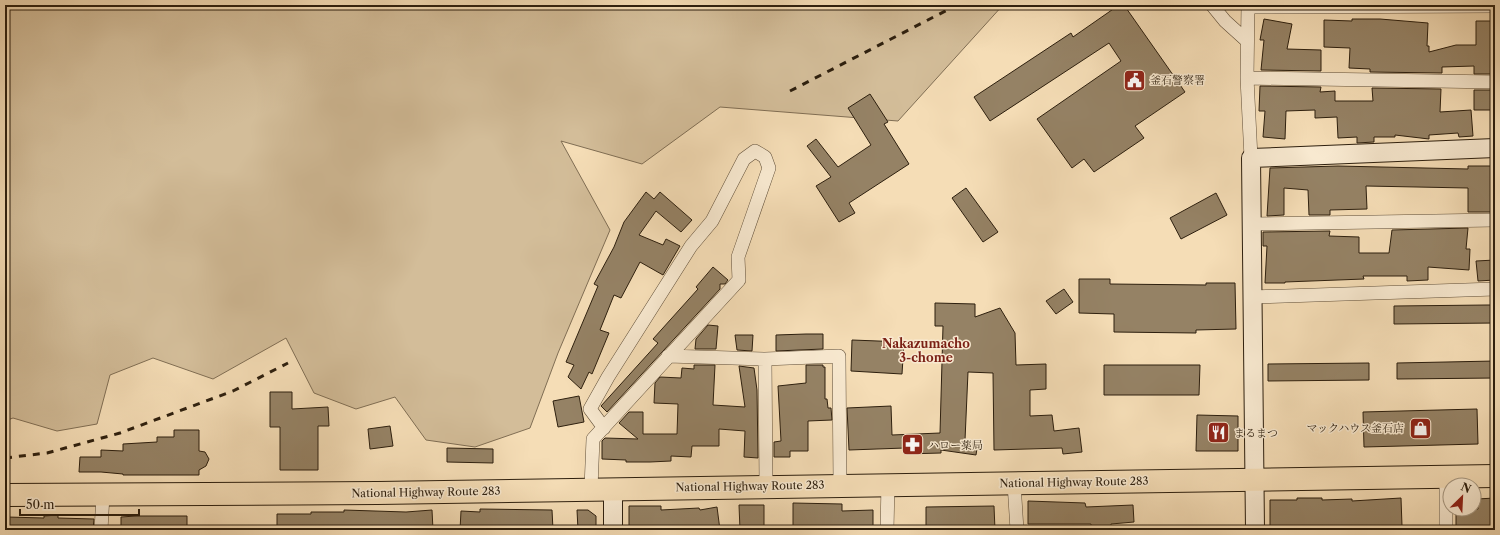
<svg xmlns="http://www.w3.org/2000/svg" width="1500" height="535" viewBox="0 0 1500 535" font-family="'Libre Caslon Text','Noto Serif JP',serif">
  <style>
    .green { fill: #d3bd99; stroke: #806e54 }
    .building { fill: #958265; stroke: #2d1f0e }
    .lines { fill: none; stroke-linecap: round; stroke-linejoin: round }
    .street-casing { stroke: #5f4e38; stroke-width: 14 }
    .secondary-casing { stroke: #2d1f0e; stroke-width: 20 }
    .highway-casing { stroke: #2d1f0e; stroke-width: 24 }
    .street { stroke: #f8e9d0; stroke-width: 13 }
    .secondary { stroke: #f8e9d0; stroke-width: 18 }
    .highway { stroke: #f5ddb6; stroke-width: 22 }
    .rail { stroke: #2d1f0e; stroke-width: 3; stroke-dasharray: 7 7; stroke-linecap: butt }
    .labels { text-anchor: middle; stroke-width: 3; stroke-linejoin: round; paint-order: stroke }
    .poi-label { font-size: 11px; fill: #2d1f0e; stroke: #f8e9d0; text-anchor: start }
    .street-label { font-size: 11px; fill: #2d1f0e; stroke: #f8e9d0 }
    .neighbourhood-label { font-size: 12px; font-weight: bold; fill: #7a1f14; stroke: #f8e9d0 }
  </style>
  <rect width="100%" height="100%" fill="#f5ddb6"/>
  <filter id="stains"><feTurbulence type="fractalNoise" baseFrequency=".005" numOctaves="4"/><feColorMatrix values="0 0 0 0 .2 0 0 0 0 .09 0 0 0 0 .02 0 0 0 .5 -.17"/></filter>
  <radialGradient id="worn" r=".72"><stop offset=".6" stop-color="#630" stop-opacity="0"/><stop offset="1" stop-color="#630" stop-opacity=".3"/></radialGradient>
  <path class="green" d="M5 5H1003L898 121 720 107 642 164 561 141 610 230 558 353 530 428 475 447 426 440 395 397 356 409 314 393 286 338 213 379 153 358 110 375 97 424 57 431 13 418 5 421Z"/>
  <path class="building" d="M1119 5H1124L1185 92 1135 126 1144 138 1094 172 1084 159 1072 168 1037 119 1121 61 1109 43 990 121 974 97 1071 33 1073 37Z
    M1264 19 1292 24 1287 49 1321 50V71L1261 70 1264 40H1260Z
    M1352 19H1380L1428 23 1427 46H1429V52L1456 45H1476V21H1494V74H1474V66L1442 67V73L1370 72V69L1349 68 1350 48 1324 47V20L1352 21Z
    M1260 86 1321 87 1320 92 1335 91V101H1373L1372 88 1441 89 1440 112 1471 110 1473 136 1459 137 1458 133 1429 135V139L1395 135V137H1374V142L1357 143V137L1338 138 1337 117 1315 118V110L1286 111 1285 139 1263 137 1265 111H1259Z
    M1474 90H1495V110H1474Z
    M870 94 888 122 884 124 909 164 849 203 855 213 839 222 816 186 831 177 807 146 816 139 838 167 871 145 848 108Z
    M1338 166 1468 169V166H1494V212H1468V188L1366 186 1367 209 1330 210V215H1309L1308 190 1284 188V215L1267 216 1270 168Z
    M966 188 998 232 983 242 952 198Z
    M646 192 654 199 660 192 692 220 681 232 656 211 639 235 663 245 666 239 680 246 663 275 640 262 621 298 614 295 600 330 609 333 592 374 589 372 581 389 568 377 574 365 566 362 598 286 594 284 614 247 624 222Z
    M1216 193 1227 215 1181 239 1170 218Z
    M1468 228 1466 249H1470L1469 270 1428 267V280L1407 281V276H1363L1364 279 1285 282V283H1265L1267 246H1263V232L1330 231 1329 236 1359 237V253H1389L1392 230Z
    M1495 260V280L1478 281 1476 261Z
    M713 267 728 280 725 284H720V289L607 412 601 406 658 343 653 339 698 289 696 287Z
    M1079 279H1110V284L1206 285V283H1235L1236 329 1196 330V333L1114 332V314L1079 313Z
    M1064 289 1073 302 1056 314 1046 301Z
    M935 303 975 304V317L1000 308 1015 333 1016 365 1046 364V389L1030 390V416L1052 415 1054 431 1079 428 1082 452 1063 454 1062 448 994 450 993 373 968 372 965 440 978 442 976 455 941 450V453L905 454V448L849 450 847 408 891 406 892 435 940 433 943 326H935Z
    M1487 305H1495V323L1394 324V306Z
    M708 325 718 326 716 349H695L696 339Z
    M806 334H823V349L776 351V335Z
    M735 335H753L752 351 737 350Z
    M852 340 904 342 902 374 851 371Z
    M1495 361V378L1397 379V363Z
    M1369 363V380L1268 381V364Z
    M694 365H715L713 405 745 407 739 366 754 368 757 390 758 458 744 457 745 431 719 429V446H692L691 457 671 456V461L650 462H626V460L602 459V441L605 438 638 439 619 423 629 412H643V434H677L678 404 654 403 655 383 660 377 681 378 682 368 694 369Z
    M806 365H823V367H825V399H827L828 408H831L832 420 808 421V451H790V457H774V442L781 441 778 386 806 383Z
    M1104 365H1200L1199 395H1104Z
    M270 392H292V409L328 407 329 426H318V470H280V427H270Z
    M579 396 584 422 558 427 553 401Z
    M1477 409 1478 444 1364 447 1363 412Z
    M1197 415 1238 416V451H1196Z
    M390 426 393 446 370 449 368 429Z
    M174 430H199V451L205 452 209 459 206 466 199 470V475H123V474L101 472H79L80 457H101V450L123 451V444L157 442V437H174Z
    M447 448 493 449V463L447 462Z
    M1297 498H1322V500L1352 499V501L1401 498 1402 526 1354 530H1270V500H1297Z
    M1495 498V530L1456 527V509H1478L1477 499Z
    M1028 501 1085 503 1086 507 1133 505 1134 522 1111 524V526L1091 527V524H1028Z
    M793 503 842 504V511L873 510V530H854V526H810V528L793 527Z
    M739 505H764V530H740Z
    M629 506H661V510L699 508 700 510 717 507 720 530H629Z
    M994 506 995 530H926V507Z
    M480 509 552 510 553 530H531V526H501V530H460L461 511 480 512Z
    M344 510 406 512 432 510 433 530H277V514H311V512H344Z
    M577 510H588L596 516V530H578Z
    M58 515V518L94 519 93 530H7V517L44 518V516Z
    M136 516H187V530H121V517Z"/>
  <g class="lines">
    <defs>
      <path id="street" d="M1212 5 1225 21 1246 40
        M1248 5 1247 78 1251 158
        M1248 7 1495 6
        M1247 78 1495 82
        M1252 224 1495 220
        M1253 297 1495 289
        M668 356 765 359 839 356 840 485
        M765 359 766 486
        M1014 483 1017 530
        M591 488 593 439 739 280 738 257 769 168 765 157 755 151 744 159 712 221 691 246 608 377 590 409 604 428
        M101 530 103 495
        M887 530 888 484
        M1446 530V477"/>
      <path id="secondary" d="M613 488V530
        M1255 530 1251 158 1495 148"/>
      <path id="highway" d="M5 495 378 493 1495 476"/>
    </defs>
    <use href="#street" class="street-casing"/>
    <use href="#secondary" class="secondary-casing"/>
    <use href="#highway" class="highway-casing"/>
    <use href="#street" class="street"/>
    <use href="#secondary" class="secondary"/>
    <use href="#highway" class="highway"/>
    <path class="rail" d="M790 91 957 5
      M5 458 47 453 120 433 233 391 288 363"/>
  </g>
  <defs>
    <symbol id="civic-square" viewBox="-11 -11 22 22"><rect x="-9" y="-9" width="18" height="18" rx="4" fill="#8f2418" stroke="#f8e9d0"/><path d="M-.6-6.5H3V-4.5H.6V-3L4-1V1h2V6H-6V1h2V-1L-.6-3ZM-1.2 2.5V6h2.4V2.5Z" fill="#fff"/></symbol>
    <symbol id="shop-square" viewBox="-11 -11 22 22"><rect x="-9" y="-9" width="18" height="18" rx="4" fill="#8f2418" stroke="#f8e9d0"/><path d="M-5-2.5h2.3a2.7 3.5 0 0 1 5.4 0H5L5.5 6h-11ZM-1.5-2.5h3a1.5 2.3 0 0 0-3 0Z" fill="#fff"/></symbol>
    <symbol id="restaurant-square" viewBox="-11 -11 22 22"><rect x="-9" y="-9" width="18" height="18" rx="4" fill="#8f2418" stroke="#f8e9d0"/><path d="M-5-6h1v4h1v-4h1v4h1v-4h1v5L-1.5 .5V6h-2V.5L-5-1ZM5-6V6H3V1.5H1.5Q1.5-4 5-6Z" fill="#fff"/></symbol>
    <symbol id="pharmacy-square" viewBox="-11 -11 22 22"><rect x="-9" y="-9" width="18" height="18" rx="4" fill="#8f2418" stroke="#f8e9d0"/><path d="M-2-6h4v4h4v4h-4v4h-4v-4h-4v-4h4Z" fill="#fff"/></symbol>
  </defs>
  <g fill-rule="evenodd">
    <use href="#civic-square" x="1122" y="68" width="25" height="25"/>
    <use href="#shop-square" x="1408" y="416" width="25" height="25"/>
    <use href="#restaurant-square" x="1206" y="420" width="25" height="25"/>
    <use href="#pharmacy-square" x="900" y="432" width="25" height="25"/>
  </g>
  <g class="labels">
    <g class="poi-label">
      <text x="1150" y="84">釜石警察署</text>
      <text x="1404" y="432" text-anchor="end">マックハウス釜石店</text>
      <text x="1234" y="437">まるまつ</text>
      <text x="928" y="449">ハロー薬局</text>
    </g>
    <g class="street-label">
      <text transform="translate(1074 482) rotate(-1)" y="4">National Highway Route 283</text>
      <text transform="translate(750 486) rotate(-1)" y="4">National Highway Route 283</text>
      <text transform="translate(426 492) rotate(-1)" y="4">National Highway Route 283</text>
    </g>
    <g class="neighbourhood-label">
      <text x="926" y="348">Nakazumacho<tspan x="926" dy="14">3-chome</tspan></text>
    </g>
  </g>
  <rect width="1500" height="535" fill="none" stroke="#f5ddb6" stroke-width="20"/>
  <rect x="6" y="6" width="1488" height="523" fill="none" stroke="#2d1f0e" stroke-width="2"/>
  <rect x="10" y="10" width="1480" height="515" fill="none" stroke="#2d1f0e"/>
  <g transform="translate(1462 497) rotate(24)"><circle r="19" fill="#f8e9d0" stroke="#a79882"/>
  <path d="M0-3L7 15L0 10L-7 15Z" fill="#8f2418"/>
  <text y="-6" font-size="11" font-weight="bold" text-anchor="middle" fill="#2d1f0e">N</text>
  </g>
  <path d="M20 509v6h119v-6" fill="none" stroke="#2d1f0e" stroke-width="2"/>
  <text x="26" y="509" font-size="12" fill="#2d1f0e" stroke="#f8e9d0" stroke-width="3" paint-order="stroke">50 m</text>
  <rect width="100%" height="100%" filter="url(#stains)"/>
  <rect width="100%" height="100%" fill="url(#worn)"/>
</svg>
